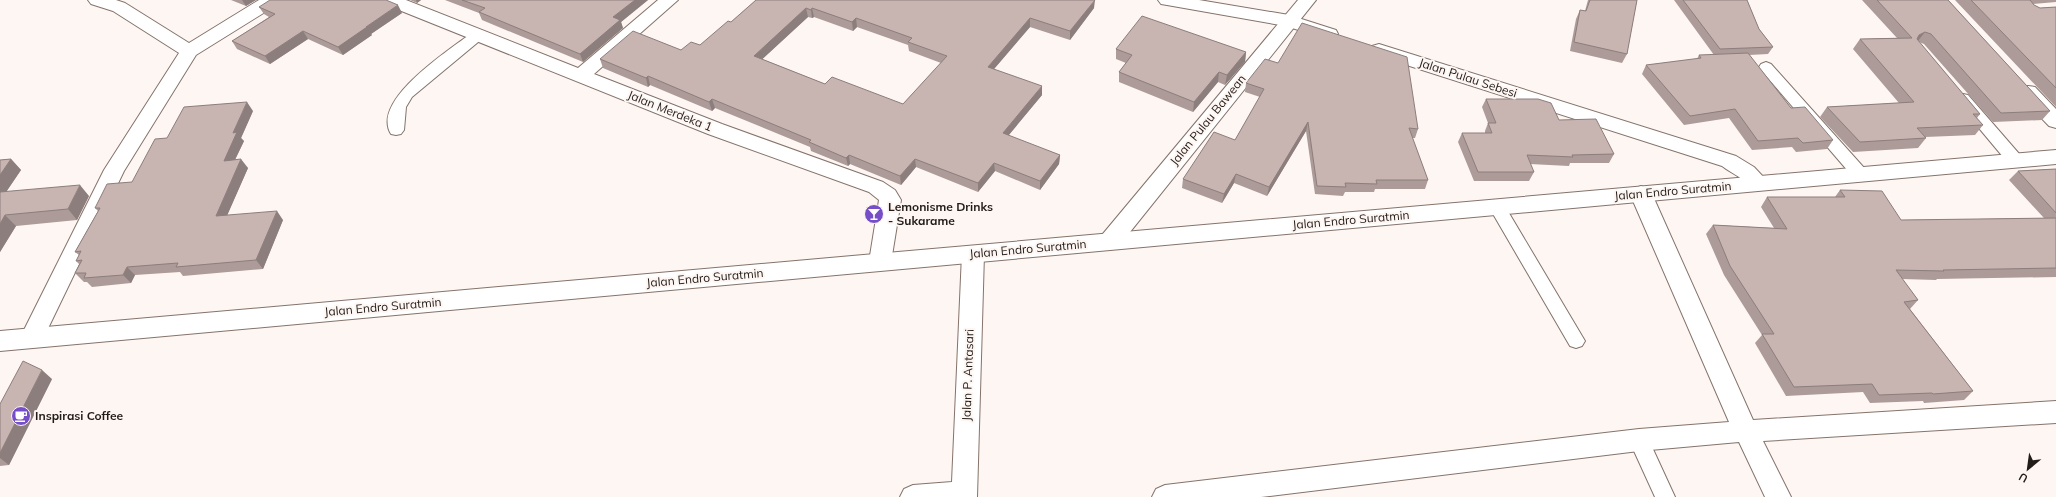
<svg xmlns="http://www.w3.org/2000/svg" width="2056" height="497" viewBox="0 0 2056 497" font-family="Mulish,sans-serif">
  <style>
    .lines { fill: none; stroke-linecap: round; stroke-linejoin: round }
    .service-casing { stroke: #84736b; stroke-width: 2 }
    .minor-casing { stroke: #84736b; stroke-width: 2 }
    .tertiary-casing { stroke: #84736b; stroke-width: 2 }
    .secondary-casing { stroke: #84736b; stroke-width: 2 }
    .service { fill: #fff; fill-rule: evenodd }
    .minor { fill: #fff; fill-rule: evenodd }
    .tertiary { fill: #fff; fill-rule: evenodd }
    .secondary { fill: #fff; fill-rule: evenodd }
    .wall { fill: #ac9b98; fill-rule: evenodd }
    .shaded-wall { fill: #8c7e7c }
    .building { fill: #c8b4b1; stroke: #8c7e7c; fill-rule: evenodd }
    .labels { text-anchor: middle; stroke-width: 4; stroke-linejoin: round; paint-order: stroke }
    .street-label { font-size: 12px; fill: #221c18; stroke: #fdf6f2 }
    .poi-label { font-size: 12px; font-weight: bold; fill: #221c18; stroke: #fdf6f2; text-anchor: start }
  </style>
  <rect width="100%" height="100%" fill="#fdf6f2"/>
  <g class="lines">
    <defs>
      <path id="service" d="M478 31 483 32 485 35 483 38 412 97 406 107 404 130 401 134 396 135 391 134C370 100 451 49 473 32Z
        M1766 62 1771 64 1866 170 1868 174 1866 178 1860 180 1854 178 1761 70 1759 67 1761 64Z
        M1963 94 1968 95 2021 156 2023 160 2021 164 2015 166 2009 164 1958 103 1955 99 1958 95Z
        M1497 201 1503 203 1582 336 1585 341 1582 346 1576 348 1570 346 1489 207 1491 203Z
        M1639 432 1646 434 1675 497H1655L1629 440 1632 434Z"/>
      <path id="minor" d="M88 0H116L125 3 189 43 259 0H281L278 4 196 55 124 171 40 345 32 347 24 345 20 338 104 170 179 53 113 11 91 4Z
        M381 0H406L578 68 658 0H678L594 74 722 124 883 182 895 190 901 200 891 262 888 268 880 270 872 268 869 262 879 200 869 192 708 134 384 4Z
        M1298 0H1316L1118 247 1110 249 1102 247 1099 241 1102 235Z
        M2028 86 2035 87 2056 109V128L2049 126 2021 97 2018 92 2021 87Z
        M1641 186 1648 189 1652 194 1753 420 2056 401V423L1763 441 1791 497H1765L1739 442 1639 451 1261 497H1152L1156 489 1165 485 1639 429 1729 422 1630 194 1634 189Z
        M973 246 981 248 984 254 977 497H900L904 489 913 485 952 482 962 254 965 248Z"/>
      <path id="tertiary" d="M1158 0H1199L1289 15 1336 30 1338 34 1336 38 1329 40 1286 26 1167 5 1161 4Z
        M1379 44 1736 156 1754 167 1769 183 1766 188C1752 192 1749 184 1739 177 1733 173 1727 170 1722 166L1372 54 1370 50 1372 46Z"/>
      <path id="secondary" d="M2056 150V164L0 351V331Z"/>
    </defs>
    <use href="#service" class="service-casing"/>
    <use href="#minor" class="minor-casing"/>
    <use href="#tertiary" class="tertiary-casing"/>
    <use href="#secondary" class="secondary-casing"/>
    <use href="#service" class="service"/>
    <use href="#minor" class="minor"/>
    <use href="#tertiary" class="tertiary"/>
    <use href="#secondary" class="secondary"/>
  </g>
  <path class="wall" d="M231 0H256L246 6Z
    M410 0H421L417 3Z
    M445 0H648L621 22 623 28 583 62 482 20 479 13Z
    M756 0 1094 8 1070 40 1030 27 994 69 1042 95 1008 136 1060 155 1059 164 1040 190 995 171 978 192 916 167 901 185 850 164 848 166 811 151 810 147 715 108 712 111 650 85 648 87 603 68 600 59 681 50 700 45 731 22ZM808 17 812 18 814 17 853 31 857 27 908 45 909 51 941 63 903 104 825 84 762 59Z
    M1588 0H1637L1627 54 1622 63 1570 51 1576 19 1580 10 1585 11Z
    M1674 0H1747L1759 29 1773 47 1768 54 1749 55 1791 108 1833 140 1827 149 1796 152 1792 147 1752 150 1729 118 1684 125 1642 74 1646 65 1697 59 1699 55H1714Z
    M1862 0H1948L2050 111 2042 120 1993 122 1924 44 1919 42 1980 114 1977 118 1983 125 1975 135 1925 137 1926 138 1918 148 1853 152 1820 117 1827 107 1899 103 1853 49 1860 39 1897 38Z
    M1955 0H2056V2L2033 4 2034 5 2040 8 2056 7V107Z
    M259 7 402 13 371 34 372 35 343 55 308 39 270 64 237 49 232 41 269 17 264 14Z
    M1116 49 1246 52 1245 62 1225 85 1218 82 1193 112 1119 82V72L1126 63 1116 59Z
    M1246 83 1418 129 1415 138H1412L1428 180 1425 189H1375L1374 192H1345L1343 196 1315 194 1306 131 1267 196 1234 183 1222 203 1182 188 1183 179 1235 140 1260 97 1245 92Z
    M1486 99 1559 120 1614 154 1609 163H1570L1569 166 1530 164 1534 172 1529 181H1474L1458 142 1462 133H1485V131L1488 123 1482 107Z
    M253 111 241 138 244 141 235 160 248 168 227 215 283 220 263 269 183 276 180 272 135 275 131 283 92 287 87 282H84L75 273 80 265 76 261 79 255 75 252 98 211 95 208 132 182Z
    M11 159 21 170 6 192 89 196 77 220 16 226 0 252V160Z
    M2056 169V277L1937 279 1936 280 1902 279 1918 300 1910 309 1973 391 1964 400 1924 403 1923 401 1870 403 1863 392 1786 396 1755 343 1762 335 1724 275 1706 234 1713 225 1774 228 1761 207 1767 197H1835L1840 190 1901 220 2044 218 2009 180 2018 171Z
    M52 379 9 465 0 466V404Z"/>
  <path class="shaded-wall" d="M242 0H256L246 6Z
    M416 0H421L417 3Z
    M635 0H648L621 22 623 28 583 62 580 54 613 17Z
    M1095 0 1094 8 1070 40V31Z
    M398 5 402 13 371 34 372 35 343 55 338 47 366 27Z
    M806 8 808 17 756 65 754 56Z
    M812 8 814 17 812 18 811 10Z
    M856 18 857 27 853 31 852 22Z
    M1030 18V27L988 76V67Z
    M303 31 308 39 270 64 265 56Z
    M1925 32 1917 42 1912 44 1919 35Z
    M1246 52 1245 62 1225 85 1227 75Z
    M1219 72 1218 82 1193 112 1194 102Z
    M648 76 650 85 648 87 646 78Z
    M1042 86V95L1003 142V133Z
    M712 99 715 108 712 111 709 102Z
    M247 102 253 111 241 138 244 141 230 170 224 161 233 133Z
    M1308 122 1306 131 1267 196 1269 187Z
    M849 155 850 164 848 166 846 158Z
    M1060 155 1059 164 1040 190V181Z
    M11 159 21 170 0 201V175Z
    M241 159 248 168 223 225 216 216Z
    M915 159 916 167 901 185 900 176Z
    M994 163 995 171 978 192V183Z
    M1236 174 1234 183 1222 203 1224 194Z
    M80 185 89 196 77 220 68 209Z
    M277 211 283 220 263 269 256 260Z
    M5 215 16 226 0 252V224Z
    M127 267 135 275 131 283 123 275Z
    M42 370 52 379 9 465 0 458V453Z"/>
  <path class="building" d="M270 0H386L398 5 366 27H367L338 47 303 31 265 56 232 41 275 14 259 7Z
    M462 0H635L613 17 620 20 580 54 479 12 485 8Z
    M756 0H1095L1070 31 1030 18 988 67 1042 86 1003 133 1060 155 1040 181 994 163 978 183 915 159 900 176 849 155 846 158 809 142 811 140 712 99 709 102 648 76 646 78 600 59 633 31 681 50 691 42 700 45 728 21 731 22ZM806 8 811 10 812 8 852 22 856 18 912 38 908 42 947 56 903 104 832 77 825 84 754 56Z
    M1590 0H1637L1627 54 1574 42 1580 10 1586 11Z
    M1683 0H1747L1759 29 1773 47 1720 49Z
    M1877 0H1948L2050 111 2001 113 1931 34 1925 32 1919 35 1917 39 1980 114H1973L1983 125 1917 128 1926 138 1860 142 1827 107 1914 102 1860 39 1912 38Z
    M1971 0H2031H2030L2034 5 2040 8 2056 7V88Z
    M1142 16 1246 52 1227 75 1219 72 1194 102 1119 72 1132 55 1116 49Z
    M1302 23 1407 57 1418 129 1409 128 1428 180H1376L1377 184 1345 183 1346 187 1317 186 1308 122 1269 187 1236 174 1224 194 1183 179 1214 132 1235 140 1264 89 1246 83 1265 59 1278 63Z
    M1748 53 1791 108 1805 107 1833 140 1803 143 1798 138 1758 141 1735 109 1690 116 1646 65 1701 58 1699 55Z
    M1486 99H1538L1551 103 1559 120 1596 119 1614 154 1572 155 1573 157 1527 155 1534 172H1478L1462 133H1492L1488 123H1496Z
    M247 102 233 133 237 132 224 161 241 159 216 216 277 211 256 260 176 267 178 263 127 267 123 275 84 278 86 273H75L82 260 76 261 81 251 75 252 100 208H95L107 184 132 182 155 139 167 138 184 107Z
    M11 159 0 175V160Z
    M2056 169V213L2018 171Z
    M80 185 68 209 5 215 0 224V192Z
    M1840 190 1882 191 1901 220 2056 218V268L1943 270 1944 271 1896 270 1918 300 1904 302 1973 391 1933 394 1932 393 1879 395 1872 384 1794 387 1762 334H1774L1730 266 1713 225 1787 229 1767 197H1845Z
    M23 361 42 370 0 453V404Z"/>
  <defs>
    <symbol id="bar-disc" viewBox="-11 -11 22 22"><circle r="9.5" fill="#764fc8" stroke="#fdf6f2"/><path d="M-6-5H6L.8 .8V4.5H3.5V6h-7V4.5H-.8V.8Z" fill="#fff"/></symbol>
    <symbol id="cafe-disc" viewBox="-11 -11 22 22"><circle r="9.5" fill="#764fc8" stroke="#fdf6f2"/><path d="M-5.5-4.5H6V0H3Q3 3.5 0 3.5H-2.5Q-5.5 3.5-5.5 0ZM3-3.2v2h1.7v-2ZM-6 4.5H4V6H-6Z" fill="#fff"/></symbol>
  </defs>
  <g fill-rule="evenodd">
    <use href="#bar-disc" x="863" y="203" width="22" height="22"/>
    <use href="#cafe-disc" x="10" y="405" width="22" height="22"/>
  </g>
  <g class="labels">
    <g class="street-label">
      <text transform="translate(1468 78) rotate(18)" y="4">Jalan Pulau Sebesi</text>
      <text transform="translate(670 111) rotate(22)" y="4">Jalan Merdeka 1</text>
      <text transform="translate(1208 120) rotate(-51)" y="4">Jalan Pulau Bawean</text>
      <text transform="translate(1673 191) rotate(-5)" y="4">Jalan Endro Suratmin</text>
      <text transform="translate(1351 220) rotate(-5)" y="4">Jalan Endro Suratmin</text>
      <text transform="translate(1028 249) rotate(-5)" y="4">Jalan Endro Suratmin</text>
      <text transform="translate(705 278) rotate(-5)" y="4">Jalan Endro Suratmin</text>
      <text transform="translate(383 307) rotate(-5)" y="4">Jalan Endro Suratmin</text>
      <text transform="translate(968 375) rotate(-88)" y="4">Jalan P. Antasari</text>
    </g>
    <g class="poi-label">
      <text x="888" y="211">Lemonisme Drinks<tspan x="888" dy="14">- Sukarame</tspan></text>
      <text x="35" y="420">Inspirasi Coffee</text>
    </g>
  </g>
  <g transform="translate(2028 469) rotate(209)" stroke="#fdf6f2" stroke-width="3" paint-order="stroke">
  <path d="M0-3L7 15L0 10L-7 15Z" fill="#221c18"/>
  <text y="-6" font-size="11" font-weight="bold" text-anchor="middle" fill="#221c18">U</text>
  </g>
</svg>
